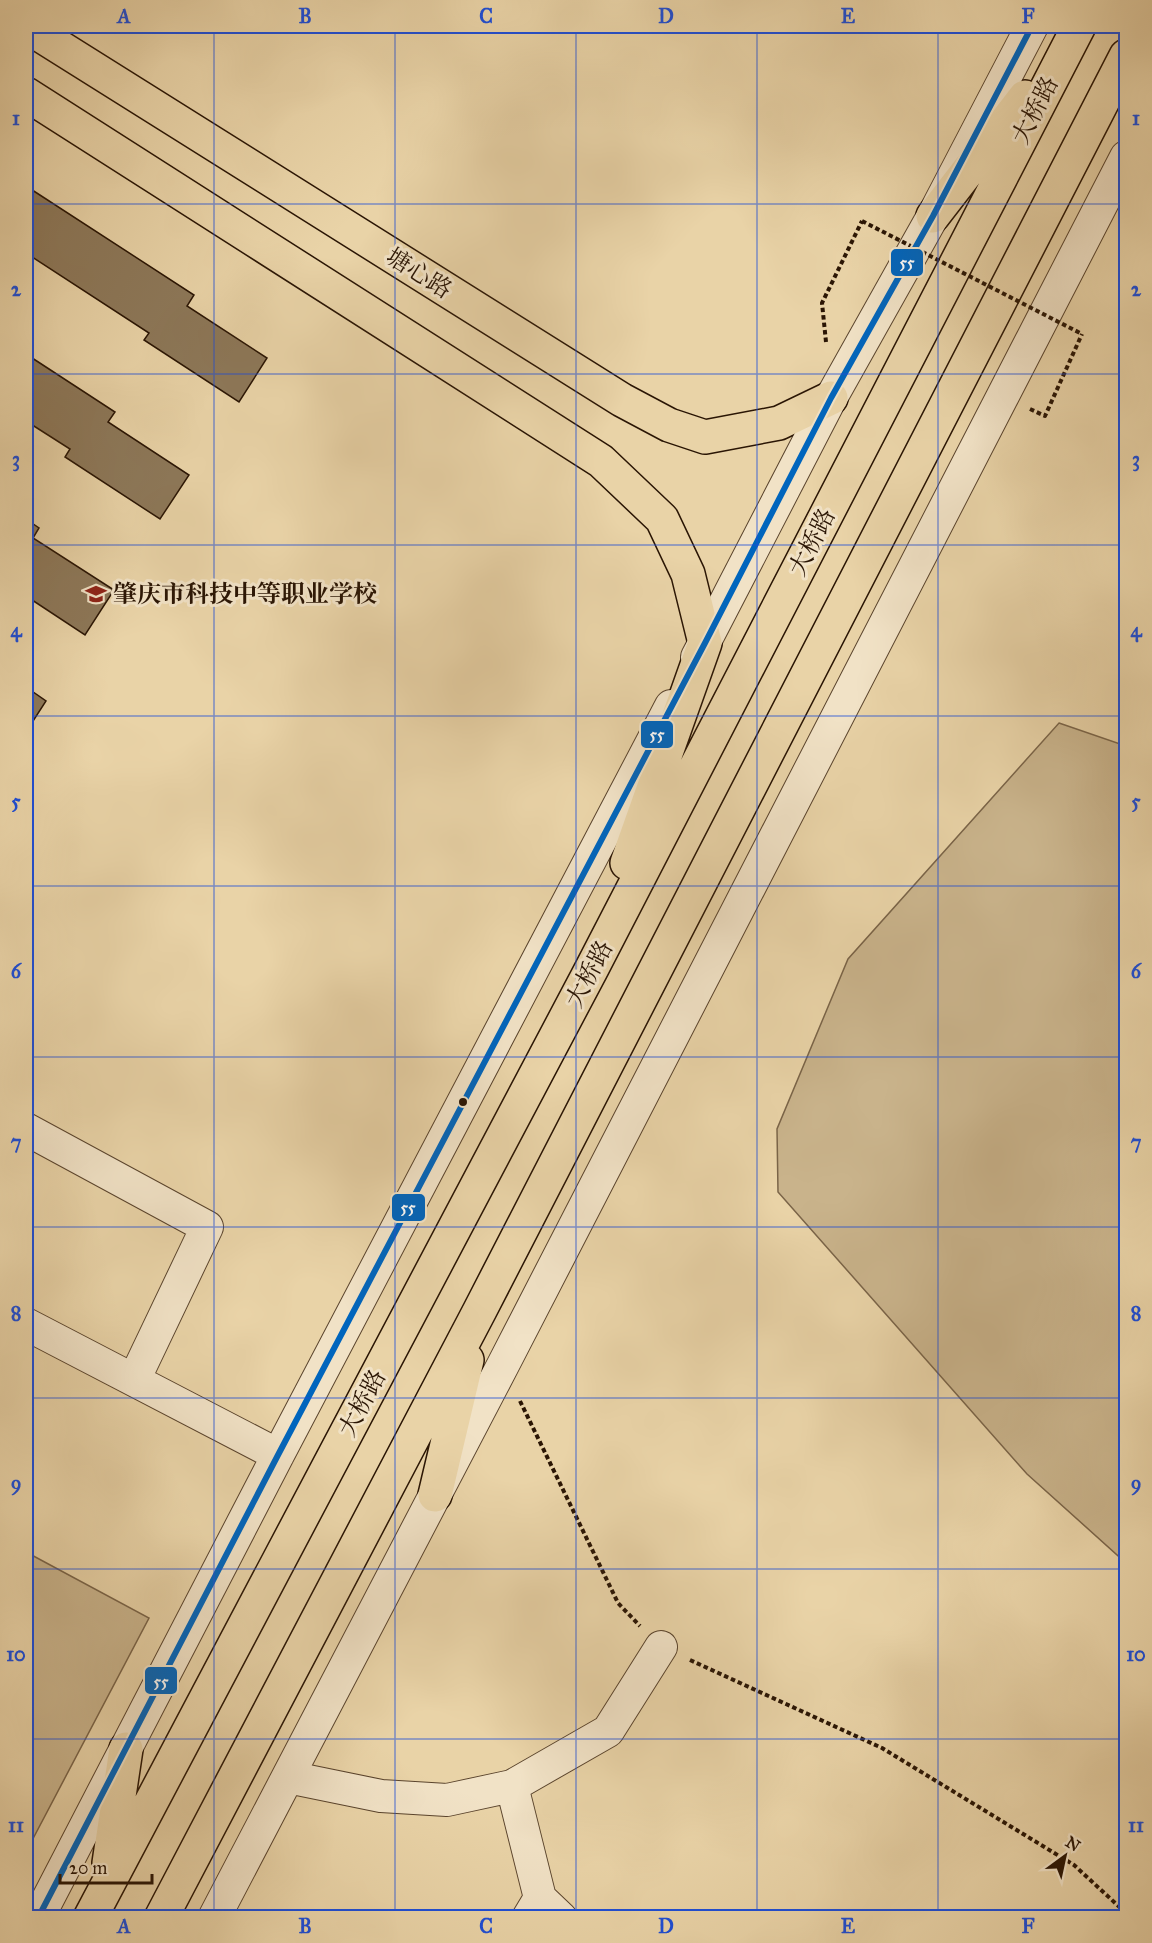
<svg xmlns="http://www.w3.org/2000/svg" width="1152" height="1943" viewBox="0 0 1152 1943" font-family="'IM FELL Great Primer','Noto Serif SC',serif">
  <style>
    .green { fill: #c9b38b; stroke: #7a6448; stroke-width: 1.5 }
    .building { fill: #8d7859; stroke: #2a1504; stroke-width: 1.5 }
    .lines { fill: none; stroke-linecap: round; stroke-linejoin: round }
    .minor-casing { stroke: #5a442d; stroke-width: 34 }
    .major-casing { stroke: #2a1504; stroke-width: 36 }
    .path { stroke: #2a1504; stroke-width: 4; stroke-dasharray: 4.5 3; stroke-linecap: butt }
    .minor { stroke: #f1e2c6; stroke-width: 32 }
    .major { stroke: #e9d3a7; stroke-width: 33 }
    .path-bridge { stroke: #2a1504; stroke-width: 4; stroke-dasharray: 4.5 3; stroke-linecap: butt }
    .bus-1-casing { stroke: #f1e2c6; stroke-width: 10 }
    .bus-1 { stroke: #0065bd; stroke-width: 6 }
    .grid { fill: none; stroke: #1d4ed8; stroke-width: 1.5; stroke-opacity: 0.55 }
    .bus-dot { fill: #2a1504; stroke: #f1e2c6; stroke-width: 2 }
    .labels { text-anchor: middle; stroke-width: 6; stroke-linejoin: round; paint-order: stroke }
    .street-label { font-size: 24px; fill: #2a1504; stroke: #f1e2c6 }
    .poi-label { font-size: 24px; font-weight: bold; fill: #2a1504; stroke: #f1e2c6; text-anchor: start }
    .line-badge { stroke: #f1e2c6; stroke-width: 2 }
    .badge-label { font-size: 16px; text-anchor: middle; font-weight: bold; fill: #fff }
    .neatline { fill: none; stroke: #1d4ed8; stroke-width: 2 }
    .grid-label { font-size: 20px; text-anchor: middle; font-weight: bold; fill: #1d4ed8 }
  </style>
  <rect width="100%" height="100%" fill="#e9d3a7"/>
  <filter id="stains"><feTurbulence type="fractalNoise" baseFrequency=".00333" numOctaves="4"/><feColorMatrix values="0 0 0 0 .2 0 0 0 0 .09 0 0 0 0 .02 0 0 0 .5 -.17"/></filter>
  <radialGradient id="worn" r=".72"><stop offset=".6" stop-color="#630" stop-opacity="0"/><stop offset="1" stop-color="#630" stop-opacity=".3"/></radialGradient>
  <path class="green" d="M1059 723 1126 746V1563L1027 1474 778 1192 777 1129 848 959Z
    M26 1552 149 1618 26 1852Z"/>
  <path class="building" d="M26 186 194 295 187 306 267 358 239 402 144 340 149 333 26 253Z
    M26 354 115 412 108 422 189 475 160 519 65 457 70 449 26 421Z
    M26 519 39 528 33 538 114 590 85 635 26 596Z
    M26 687 46 701 26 732Z"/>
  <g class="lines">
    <defs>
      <path id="minor" d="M697 657 831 398 933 216 1032 26
        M26 1129 207 1227 134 1380
        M26 1324 278 1455
        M288 1777 381 1796 447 1800 512 1786 608 1731 661 1647
        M512 1786 540 1898
        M38 1918 278 1455 671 706
        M214 1918 503 1365 1126 157
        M528 1918 540 1898 561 1918"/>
      <path id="major" d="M26 26 622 400 669 425 705 437 779 423 831 398
        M26 94 601 461 662 519 688 574 705 643 627 863
        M933 216 1025 97
        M435 1495 467 1360
        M109 1863 126 1749
        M90 1918 591 970 1079 26
        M161 1918 479 1312 1126 56"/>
    </defs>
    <use href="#minor" class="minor-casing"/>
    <use href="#major" class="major-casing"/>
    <path class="path" d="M826 342 822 303 862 221
      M1030 409 1045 416 1082 334
      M520 1401 618 1603 640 1626
      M690 1660 882 1748 1074 1865 1126 1913"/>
    <use href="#minor" class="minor"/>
    <use href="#major" class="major"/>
    <path class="path-bridge" d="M862 221 1082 334"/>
    <defs>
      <path id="bus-1" d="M38 1918 278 1455 705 643 831 398 933 216 1032 26"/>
    </defs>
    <use href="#bus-1" class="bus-1-casing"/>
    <use href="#bus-1" class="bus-1"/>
  </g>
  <path class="grid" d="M214 26V1918M395 26V1918M576 26V1918M757 26V1918M938 26V1918M26 204H1126M26 374H1126M26 545H1126M26 716H1126M26 886H1126M26 1057H1126M26 1227H1126M26 1398H1126M26 1569H1126M26 1739H1126"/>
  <defs>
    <symbol id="school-bare" viewBox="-9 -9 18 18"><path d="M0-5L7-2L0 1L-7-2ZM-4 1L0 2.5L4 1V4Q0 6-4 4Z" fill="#8f2418" stroke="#f1e2c6" stroke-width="2.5" paint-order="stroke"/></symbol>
  </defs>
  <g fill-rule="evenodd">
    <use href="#school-bare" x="81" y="579" width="30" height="30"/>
  </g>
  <circle class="bus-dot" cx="463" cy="1102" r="5"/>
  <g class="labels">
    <g class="street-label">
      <text transform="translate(1035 110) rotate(-63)" y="8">大桥路</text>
      <text transform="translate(419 273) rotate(32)" y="8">塘心路</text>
      <text transform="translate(812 542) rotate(-63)" y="8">大桥路</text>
      <text transform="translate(589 974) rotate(-62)" y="8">大桥路</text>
      <text transform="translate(362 1403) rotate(-62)" y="8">大桥路</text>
    </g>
    <g class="poi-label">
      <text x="113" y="602">肇庆市科技中等职业学校</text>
    </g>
  </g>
  <g class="line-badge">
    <rect x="890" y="248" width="34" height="29" rx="6" fill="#0065bd"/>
    <rect x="640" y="720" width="34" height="29" rx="6" fill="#0065bd"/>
    <rect x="391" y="1193" width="35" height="29" rx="6" fill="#0065bd"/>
    <rect x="144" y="1666" width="34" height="29" rx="6" fill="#0065bd"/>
  </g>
  <g class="badge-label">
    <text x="907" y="268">55</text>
    <text x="657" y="740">55</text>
    <text x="408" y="1213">55</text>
    <text x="161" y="1687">55</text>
  </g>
  <rect width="1152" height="1943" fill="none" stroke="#e9d3a7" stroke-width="66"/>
  <g transform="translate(1065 1856) rotate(33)" stroke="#f1e2c6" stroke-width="4.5" paint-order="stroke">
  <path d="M0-4.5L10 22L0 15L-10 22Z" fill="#2a1504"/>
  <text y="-9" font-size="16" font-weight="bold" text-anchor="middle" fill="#2a1504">N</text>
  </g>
  <path d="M60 1874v9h92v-9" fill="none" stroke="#2a1504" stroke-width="3"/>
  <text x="69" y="1874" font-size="18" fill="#2a1504" stroke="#f1e2c6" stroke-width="4.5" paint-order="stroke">20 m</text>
  <rect x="33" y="33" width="1086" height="1877" class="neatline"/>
  <g class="grid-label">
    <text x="124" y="23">A</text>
    <text x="305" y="23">B</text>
    <text x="486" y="23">C</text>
    <text x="666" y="23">D</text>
    <text x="848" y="23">E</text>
    <text x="1028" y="23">F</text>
    <text x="16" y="125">1</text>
    <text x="1136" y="125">1</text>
    <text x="16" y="296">2</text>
    <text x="1136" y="296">2</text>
    <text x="16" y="466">3</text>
    <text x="1136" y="466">3</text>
    <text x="16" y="637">4</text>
    <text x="1136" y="637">4</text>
    <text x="16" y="808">5</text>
    <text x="1136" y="808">5</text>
    <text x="16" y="978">6</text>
    <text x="1136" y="978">6</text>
    <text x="16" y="1149">7</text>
    <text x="1136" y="1149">7</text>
    <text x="16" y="1320">8</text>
    <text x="1136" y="1320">8</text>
    <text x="16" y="1490">9</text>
    <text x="1136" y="1490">9</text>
    <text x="16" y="1661">10</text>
    <text x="1136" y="1661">10</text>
    <text x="16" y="1832">11</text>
    <text x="1136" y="1832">11</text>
    <text x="124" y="1933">A</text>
    <text x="305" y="1933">B</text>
    <text x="486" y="1933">C</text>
    <text x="666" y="1933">D</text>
    <text x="848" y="1933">E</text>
    <text x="1028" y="1933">F</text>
  </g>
  <rect width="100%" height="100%" filter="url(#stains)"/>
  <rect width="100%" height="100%" fill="url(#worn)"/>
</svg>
